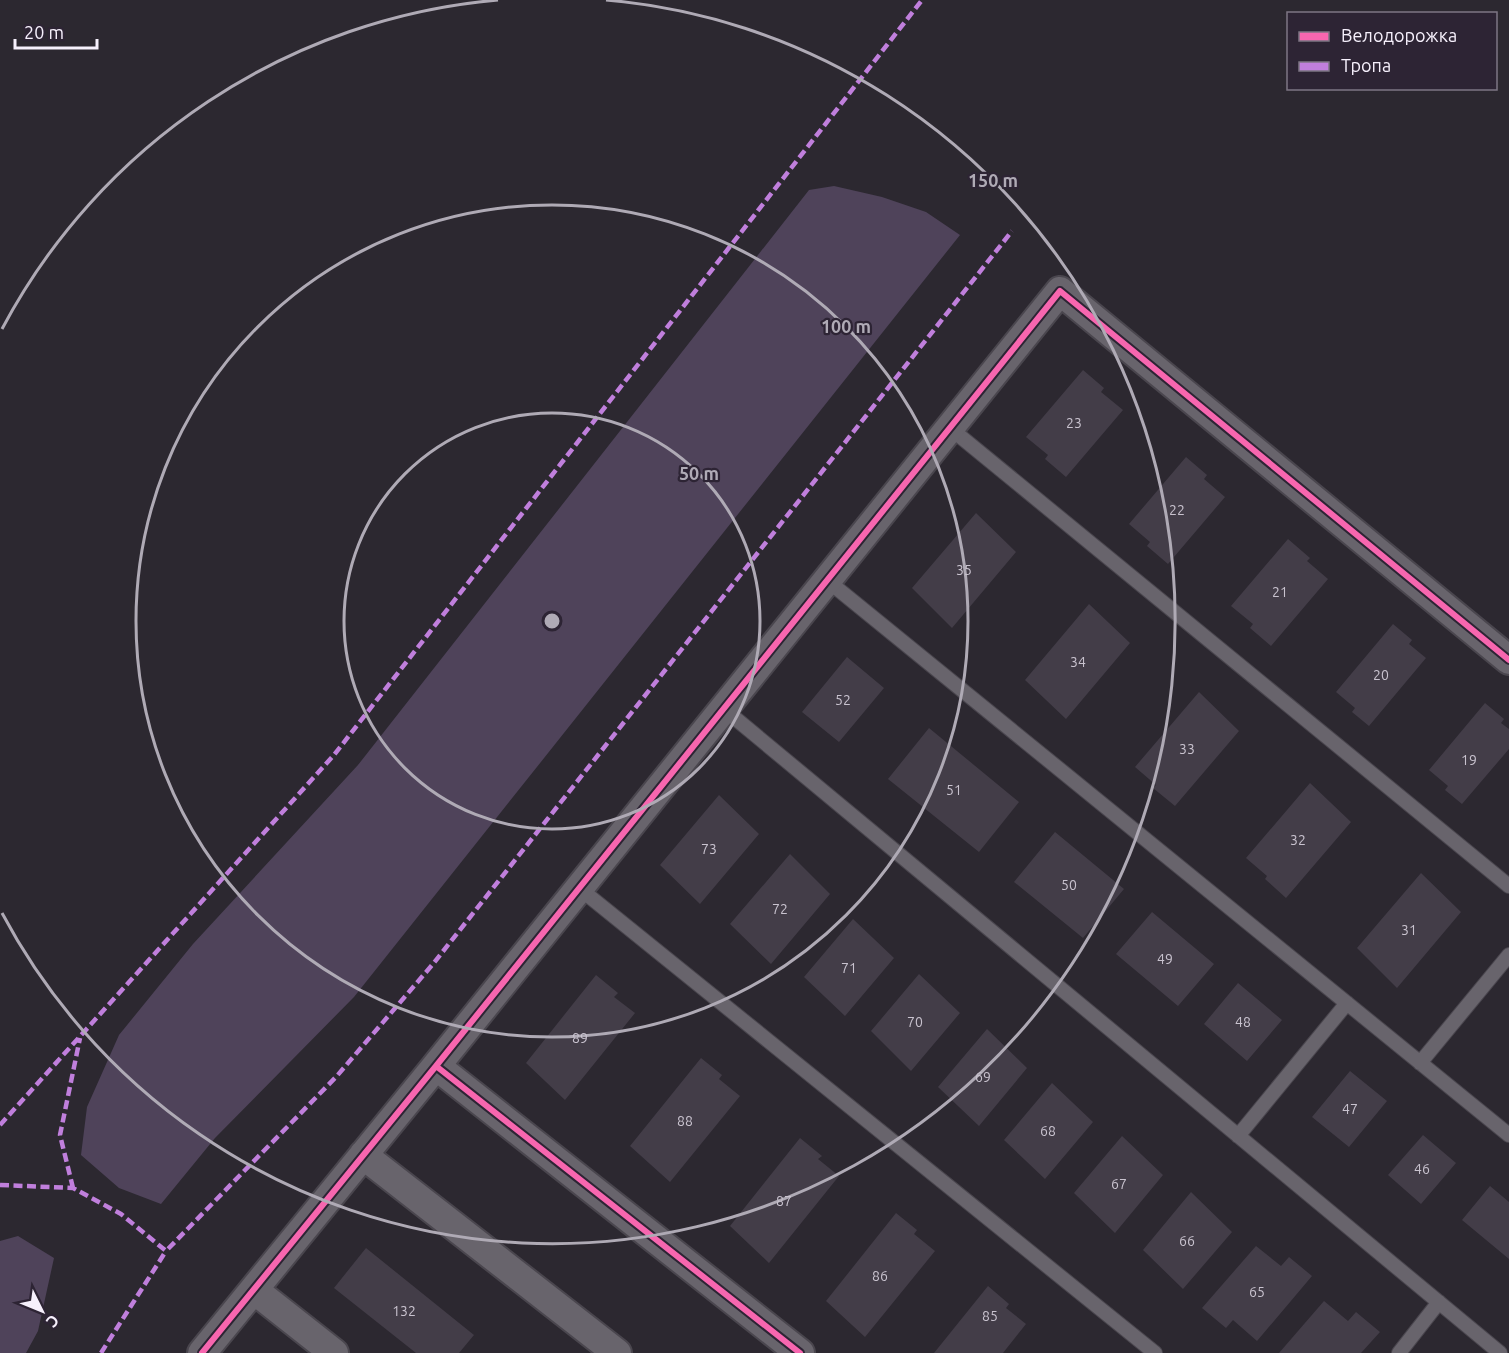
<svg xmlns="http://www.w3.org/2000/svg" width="1509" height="1353" viewBox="0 0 1509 1353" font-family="Ubuntu,sans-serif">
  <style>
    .green { fill: #4f435a }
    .building { fill: #433d48 }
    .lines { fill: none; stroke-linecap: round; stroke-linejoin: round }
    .service-casing { stroke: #4a464e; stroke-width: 16 }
    .minor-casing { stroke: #4a464e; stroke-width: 32 }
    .service { stroke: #68646c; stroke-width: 14 }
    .minor { stroke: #68646c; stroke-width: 28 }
    .quiet { stroke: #c07fdc; stroke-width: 4.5; stroke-dasharray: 9 4.5; stroke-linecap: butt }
    .cycleway-casing { stroke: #2d2434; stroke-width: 10 }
    .cycleway { stroke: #f766af; stroke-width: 6 }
    .ring { fill: none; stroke: #afaab5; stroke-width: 3 }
    .labels { text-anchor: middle; stroke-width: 4.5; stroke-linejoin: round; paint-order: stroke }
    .number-label { font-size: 14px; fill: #c9c3cf }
    .centre { fill: #afaab5; stroke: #2d2434; stroke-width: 3 }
    .ring-label { font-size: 18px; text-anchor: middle; font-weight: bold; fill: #afaab5; stroke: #2d2434; stroke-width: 4.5; stroke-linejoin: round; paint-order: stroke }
  </style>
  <rect width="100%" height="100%" fill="#2c2830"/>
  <path class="green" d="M834 186 882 197 926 212 960 235 354 997 215 1138 161 1204 119 1188 81 1155 87 1107 119 1035 193 944 358 765 809 190Z
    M18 1236 54 1258 38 1331 26 1353H0V1241Z"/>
  <path class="building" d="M1083 370 1104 388 1101 392 1123 410 1066 477 1045 459 1048 455 1026 437Z
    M1186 457 1207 475 1204 479 1225 497 1168 564 1147 546 1150 542 1129 524Z
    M976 513 1016 552 952 628 912 588Z
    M1288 539 1310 558 1307 561 1328 579 1271 646 1250 628 1253 624 1231 606Z
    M1089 604 1130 643 1066 719 1025 680Z
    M1393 624 1412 640 1409 644 1426 658 1369 726 1352 712 1355 708 1336 692Z
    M847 657 884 688 839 742 802 712Z
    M1199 692 1239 731 1175 806 1153 788 1156 785 1135 767Z
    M1485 703 1504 719 1501 723 1509 729V749L1462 804 1445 790 1448 786 1429 770Z
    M929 728 1019 802 979 852 888 779Z
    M1310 783 1351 822 1286 898 1265 879 1267 876 1246 858Z
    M719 795 759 834 700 904 660 865Z
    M1055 832 1124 889 1083 938 1014 882Z
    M790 854 830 894 771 964 730 924Z
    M1421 873 1461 912 1397 988 1357 948Z
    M1152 912 1214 964 1178 1006 1116 954Z
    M853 919 894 958 845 1016 804 977Z
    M919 974 960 1013 911 1071 871 1031Z
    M596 975 618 993 614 997 635 1013 565 1100 526 1063Z
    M1238 983 1282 1020 1247 1061 1204 1024Z
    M987 1029 1027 1068 979 1126 938 1087Z
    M701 1058 722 1075 719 1079 740 1096 670 1182 630 1146Z
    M1350 1071 1387 1101 1349 1147 1312 1117Z
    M1052 1083 1093 1122 1045 1179 1004 1140Z
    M1423 1135 1456 1163 1421 1204 1388 1175Z
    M1122 1136 1163 1175 1115 1233 1074 1193Z
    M800 1138 822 1156 818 1159 839 1176 769 1263 730 1226Z
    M1490 1186 1509 1202V1259L1462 1220Z
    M1191 1192 1232 1232 1183 1289 1143 1250Z
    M896 1213 917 1230 914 1234 935 1251 865 1337 826 1301Z
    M1256 1246 1281 1266 1289 1257 1312 1276 1257 1341 1233 1320 1226 1328 1202 1308Z
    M366 1248 474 1335 459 1353H416L334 1288Z
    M988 1286 1009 1304 1006 1308 1026 1324 1003 1353H934Z
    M1324 1301 1348 1321 1356 1312 1380 1332 1361 1353H1279Z"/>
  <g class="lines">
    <defs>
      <path id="service" d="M950 428 1509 886
        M828 581 1509 1135
        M724 709 1500 1353
        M579 888 1155 1353
        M1420 1063 1509 955
        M1238 1136 1347 1003
        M1399 1353 1439 1302"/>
      <path id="minor" d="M363 1155 617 1353
        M254 1290 334 1353
        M202 1353 436 1066
        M800 1353 436 1066 1060 291 1509 660"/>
    </defs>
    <use href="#service" class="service-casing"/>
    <use href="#minor" class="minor-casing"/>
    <use href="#service" class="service"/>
    <use href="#minor" class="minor"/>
    <path class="quiet" d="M0 1125 334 755 922 0
      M0 1185 73 1188 121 1214 166 1251 336 1077 433 964 1012 231
      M73 1188 60 1135 80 1038
      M101 1353 166 1251"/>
    <defs>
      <path id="cycleway" d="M202 1353 436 1066
        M800 1353 436 1066 1060 291 1509 660"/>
    </defs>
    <use href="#cycleway" class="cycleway-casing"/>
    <use href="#cycleway" class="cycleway"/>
  </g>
  <g class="ring">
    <circle cx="552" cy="621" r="208"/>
    <circle cx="552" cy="621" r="416"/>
    <path d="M2 329A623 623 0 0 1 498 0M606 0A623 623 0 1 1 2 913"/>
  </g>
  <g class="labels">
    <g class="number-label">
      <text x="1074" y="428">23</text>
      <text x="1177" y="515">22</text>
      <text x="964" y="575">35</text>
      <text x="1280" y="597">21</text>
      <text x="1078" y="667">34</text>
      <text x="1381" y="680">20</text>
      <text x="843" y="705">52</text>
      <text x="1187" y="754">33</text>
      <text x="1469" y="765">19</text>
      <text x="954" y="795">51</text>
      <text x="1298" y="845">32</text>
      <text x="709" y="854">73</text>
      <text x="1069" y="890">50</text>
      <text x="780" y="914">72</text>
      <text x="1409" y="935">31</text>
      <text x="1165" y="964">49</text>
      <text x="849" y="973">71</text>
      <text x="915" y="1027">70</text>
      <text x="1243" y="1027">48</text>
      <text x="580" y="1043">89</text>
      <text x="983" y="1082">69</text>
      <text x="1350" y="1114">47</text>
      <text x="685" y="1126">88</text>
      <text x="1048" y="1136">68</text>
      <text x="1422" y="1174">46</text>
      <text x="1119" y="1189">67</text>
      <text x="784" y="1206">87</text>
      <text x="1187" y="1246">66</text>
      <text x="880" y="1281">86</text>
      <text x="1257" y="1297">65</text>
      <text x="404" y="1316">132</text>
      <text x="990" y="1321">85</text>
    </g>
  </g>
  <circle cx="552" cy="621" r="9" class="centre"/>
  <g class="ring-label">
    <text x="993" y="187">150 m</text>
    <text x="846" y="333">100 m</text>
    <text x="699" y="480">50 m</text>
  </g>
  <rect x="1287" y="12" width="210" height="78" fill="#2d2434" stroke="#7d7684" stroke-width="1.5"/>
  <rect x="1299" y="32" width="30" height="9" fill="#f766af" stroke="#7d7684" stroke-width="1.5"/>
  <text x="1341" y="42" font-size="18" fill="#f6f0fc">Велодорожка</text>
  <rect x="1299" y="62" width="30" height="9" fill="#c07fdc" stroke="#7d7684" stroke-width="1.5"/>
  <text x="1341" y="72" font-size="18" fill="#f6f0fc">Тропа</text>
  <g transform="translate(42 1311) rotate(133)" stroke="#2d2434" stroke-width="4.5" paint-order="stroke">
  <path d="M0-4.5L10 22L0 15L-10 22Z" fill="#f6f0fc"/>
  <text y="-9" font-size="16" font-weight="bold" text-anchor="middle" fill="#f6f0fc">С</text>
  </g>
  <path d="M15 39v9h82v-9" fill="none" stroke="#f6f0fc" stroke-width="3"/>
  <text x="24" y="39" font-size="18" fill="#f6f0fc" stroke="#2d2434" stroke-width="4.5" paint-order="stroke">20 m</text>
</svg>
